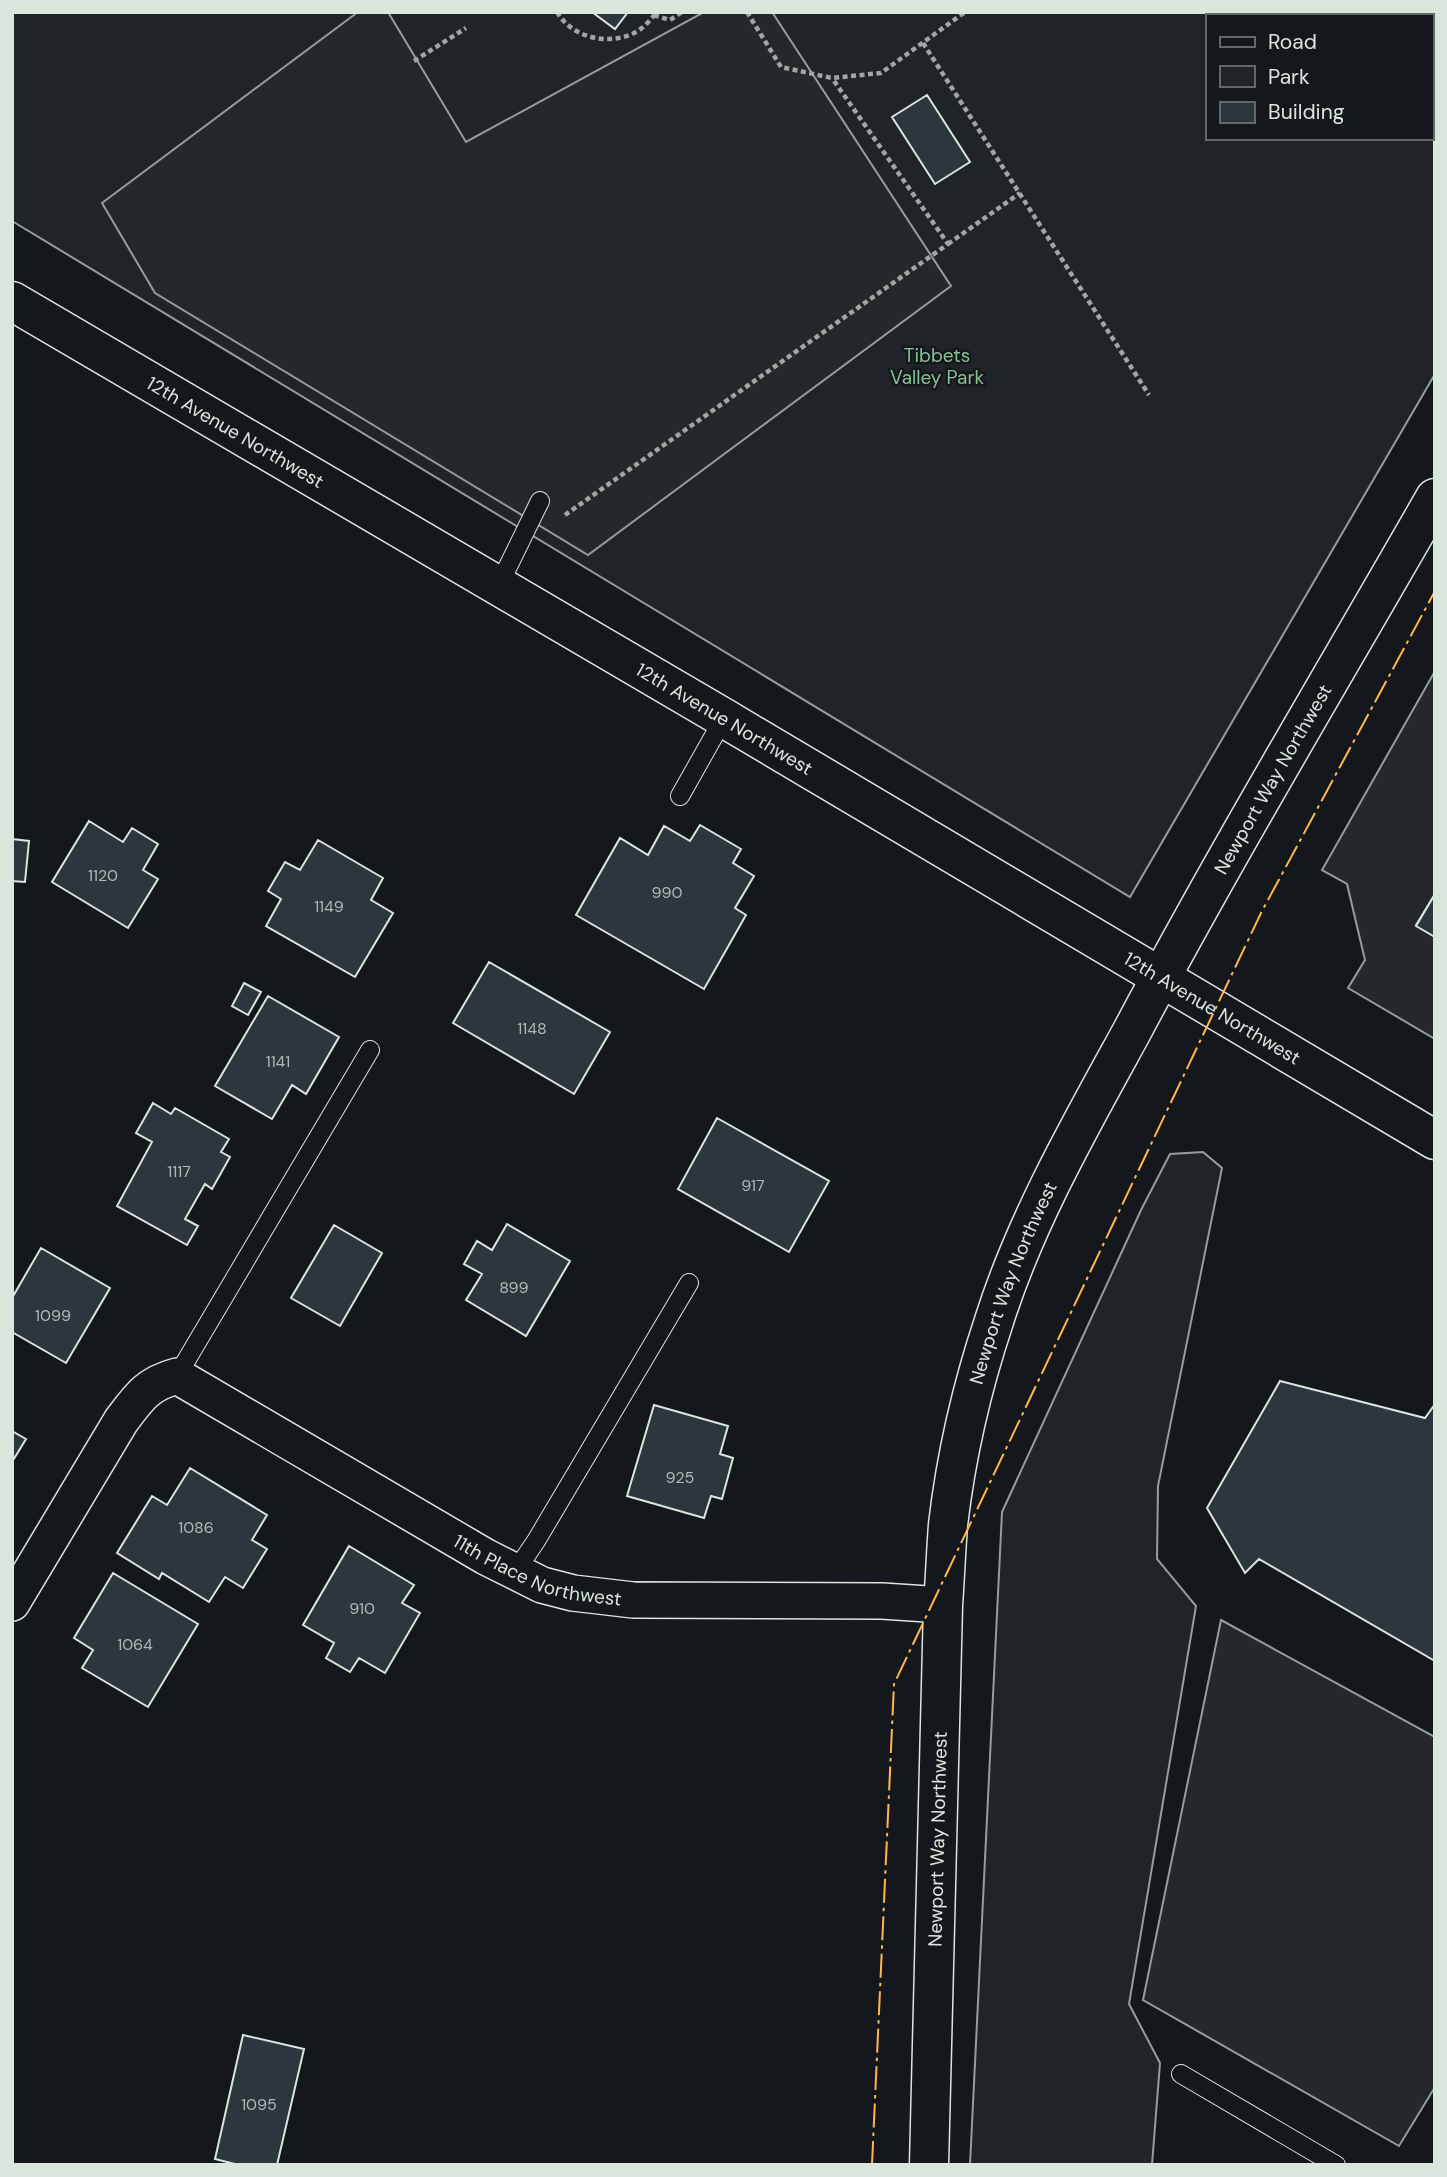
<svg xmlns="http://www.w3.org/2000/svg" width="1447" height="2177" viewBox="0 0 1447 2177" font-family="'DM Sans',sans-serif">
  <style>
    .green { fill: #202428; stroke: #939e99; stroke-width: 2; fill-rule: evenodd }
    .parking { fill: #24282b; stroke: #939e99; stroke-width: 2 }
    .building { fill: #2c363c; stroke: #d8e6dc; stroke-width: 2 }
    .lines { fill: none; stroke-linecap: round; stroke-linejoin: round }
    .service-casing { stroke: #d8e6dc; stroke-width: 20 }
    .minor-casing { stroke: #d8e6dc; stroke-width: 38 }
    .tertiary-casing { stroke: #d8e6dc; stroke-width: 41 }
    .path { stroke: #9da8a2; stroke-width: 4.5; stroke-dasharray: 5 3.5; stroke-linecap: butt }
    .service { stroke: #14181c; stroke-width: 18 }
    .minor { stroke: #14181c; stroke-width: 35 }
    .tertiary { stroke: #14181c; stroke-width: 38 }
    .power { stroke: #ffb74d; stroke-width: 2; stroke-dasharray: 24 5 3.5 5; stroke-linecap: butt }
    .labels { text-anchor: middle; stroke-width: 5; stroke-linejoin: round; paint-order: stroke }
    .number-label { font-size: 16px; fill: #adbab4 }
    .park-label { font-size: 19px; fill: #8ac095; stroke: #14181c }
    .street-label { font-size: 19px; fill: #d8e6dc; stroke: #14181c }
  </style>
  <rect width="100%" height="100%" fill="#14181c"/>
  <path class="green" d="M12 12H1435V374L1130 897 12 221ZM1207 16H1431V138H1207Z
    M1203 1152 1222 1168 1158 1486 1157 1559 1196 1606 1129 2004 1160 2063 1152 2165H970L1002 1512 1141 1210 1170 1154Z"/>
  <path class="parking" d="M358 12H388L466 142 704 12H772L951 286 588 555 155 293 102 203Z
    M1435 671V894L1416 925 1435 937V1039L1348 988 1365 960 1347 884 1322 870Z
    M1221 1620 1435 1737V2087L1399 2146 1143 2000Z"/>
  <path class="building" d="M592 12H628L615 29Z
    M927 95 970 162 935 184 892 117Z
    M89 821 123 842 132 828 158 844 143 870 158 879 128 928 52 882Z
    M700 825 741 849 733 863 754 876 735 908 746 915 704 989 576 915 620 838 648 855 664 826 690 841Z
    M12 839 29 841 25 882 12 881Z
    M318 840 383 878 371 900 393 913 355 977 266 926 281 899 268 891 285 862 300 870Z
    M1435 894V937L1416 926Z
    M489 962 610 1032 574 1094 453 1023Z
    M244 983 261 992 248 1015 232 1006Z
    M268 996 339 1037 306 1094 292 1085 272 1119 215 1086Z
    M153 1103 171 1114 175 1108 229 1139 221 1152 230 1157 212 1189 205 1184 185 1219 198 1226 187 1245 117 1206 152 1142 136 1133Z
    M717 1118 829 1181 789 1252 678 1189Z
    M507 1224 570 1261 526 1336 466 1300 482 1274 464 1264 477 1241 492 1250Z
    M334 1225 382 1253 340 1326 291 1298Z
    M41 1248 110 1288 66 1363 12 1332V1298Z
    M1280 1381 1425 1418 1435 1404V1661L1259 1559 1245 1573 1207 1508Z
    M654 1405 728 1426 720 1454 733 1458 722 1499 711 1496 704 1518 627 1496Z
    M12 1431 26 1439 12 1462Z
    M190 1468 267 1515 252 1540 267 1549 243 1588 225 1577 209 1602 162 1573 159 1579 117 1553 152 1496 167 1505Z
    M349 1546 414 1585 402 1603 420 1613 385 1673 359 1658 350 1672 326 1658 334 1643 303 1625Z
    M113 1573 198 1624 148 1707 82 1668 93 1650 74 1638Z
    M243 2035 304 2049 277 2165H239L215 2159Z"/>
  <g class="lines">
    <defs>
      <path id="service" d="M498 587 540 501
        M680 796 724 718
        M177 1376 370 1050
        M515 1572 536 1541 689 1283
        M1181 2074 1336 2165"/>
      <g id="minor">
        <path id="s1" d="M12 1603 121 1421C139 1397 147 1384 177 1376L486 1557 542 1585 573 1593 633 1600 882 1601 943 1605"/>
      </g>
      <g id="tertiary">
        <path id="s2" d="M12 301 724 718 1435 1140"/>
        <path id="s3" d="M929 2165 943 1605C945 1578 946 1551 948 1525 956 1456 972 1387 994 1321 1025 1222 1081 1124 1131 1033 1227 852 1333 676 1435 498"/>
      </g>
    </defs>
    <use href="#service" class="service-casing"/>
    <use href="#minor" class="minor-casing"/>
    <use href="#tertiary" class="tertiary-casing"/>
    <path class="path" d="M557 12C573 39 610 46 636 32 644 28 651 19 657 12
      M747 12 781 67 832 78 881 73 965 12
      M654 15 670 20 682 12
      M923 43 1149 395
      M414 61 466 28
      M948 244 1020 193
      M565 515 948 244 832 78"/>
    <use href="#service" class="service"/>
    <use href="#minor" class="minor"/>
    <use href="#tertiary" class="tertiary"/>
    <path class="power" d="M872 2165 894 1684 1262 911 1435 591"/>
  </g>
  <g class="labels">
    <g class="number-label">
      <text x="103" y="881">1120</text>
      <text x="667" y="898">990</text>
      <text x="329" y="912">1149</text>
      <text x="532" y="1034">1148</text>
      <text x="278" y="1067">1141</text>
      <text x="179" y="1177">1117</text>
      <text x="753" y="1191">917</text>
      <text x="514" y="1293">899</text>
      <text x="53" y="1321">1099</text>
      <text x="680" y="1483">925</text>
      <text x="196" y="1533">1086</text>
      <text x="362" y="1614">910</text>
      <text x="135" y="1650">1064</text>
      <text x="259" y="2110">1095</text>
    </g>
    <g class="park-label">
      <text x="937" y="362">Tibbets<tspan x="937" dy="22">Valley Park</tspan></text>
    </g>
    <g class="street-label">
      <text dy="7" stroke="none"><textPath href="#s2" startOffset="259">12th Avenue Northwest</textPath></text>
      <text dy="7" stroke="none"><textPath href="#s2" startOffset="826">12th Avenue Northwest</textPath></text>
      <text dy="7" stroke="none"><textPath href="#s3" startOffset="1460">Newport Way Northwest</textPath></text>
      <text dy="7" stroke="none"><textPath href="#s2" startOffset="1393">12th Avenue Northwest</textPath></text>
      <text dy="7" stroke="none"><textPath href="#s3" startOffset="892">Newport Way Northwest</textPath></text>
      <text dy="7" stroke="none"><textPath href="#s1" startOffset="698">11th Place Northwest</textPath></text>
      <text dy="7" stroke="none"><textPath href="#s3" startOffset="326">Newport Way Northwest</textPath></text>
    </g>
  </g>
  <rect width="1447" height="2177" fill="none" stroke="#d8e6dc" stroke-width="28"/>
  <rect x="1206" y="14" width="228" height="126" fill="#14181c" stroke="#626a69" stroke-width="2"/>
  <rect x="1220" y="37" width="35" height="10" fill="#14181c" stroke="#626a69" stroke-width="2"/>
  <text x="1268" y="49" font-size="21" fill="#d8e6dc">Road</text>
  <rect x="1220" y="66" width="35" height="21" fill="#202428" stroke="#626a69" stroke-width="2"/>
  <text x="1268" y="84" font-size="21" fill="#d8e6dc">Park</text>
  <rect x="1220" y="102" width="35" height="21" fill="#2c363c" stroke="#626a69" stroke-width="2"/>
  <text x="1268" y="119" font-size="21" fill="#d8e6dc">Building</text>
</svg>
